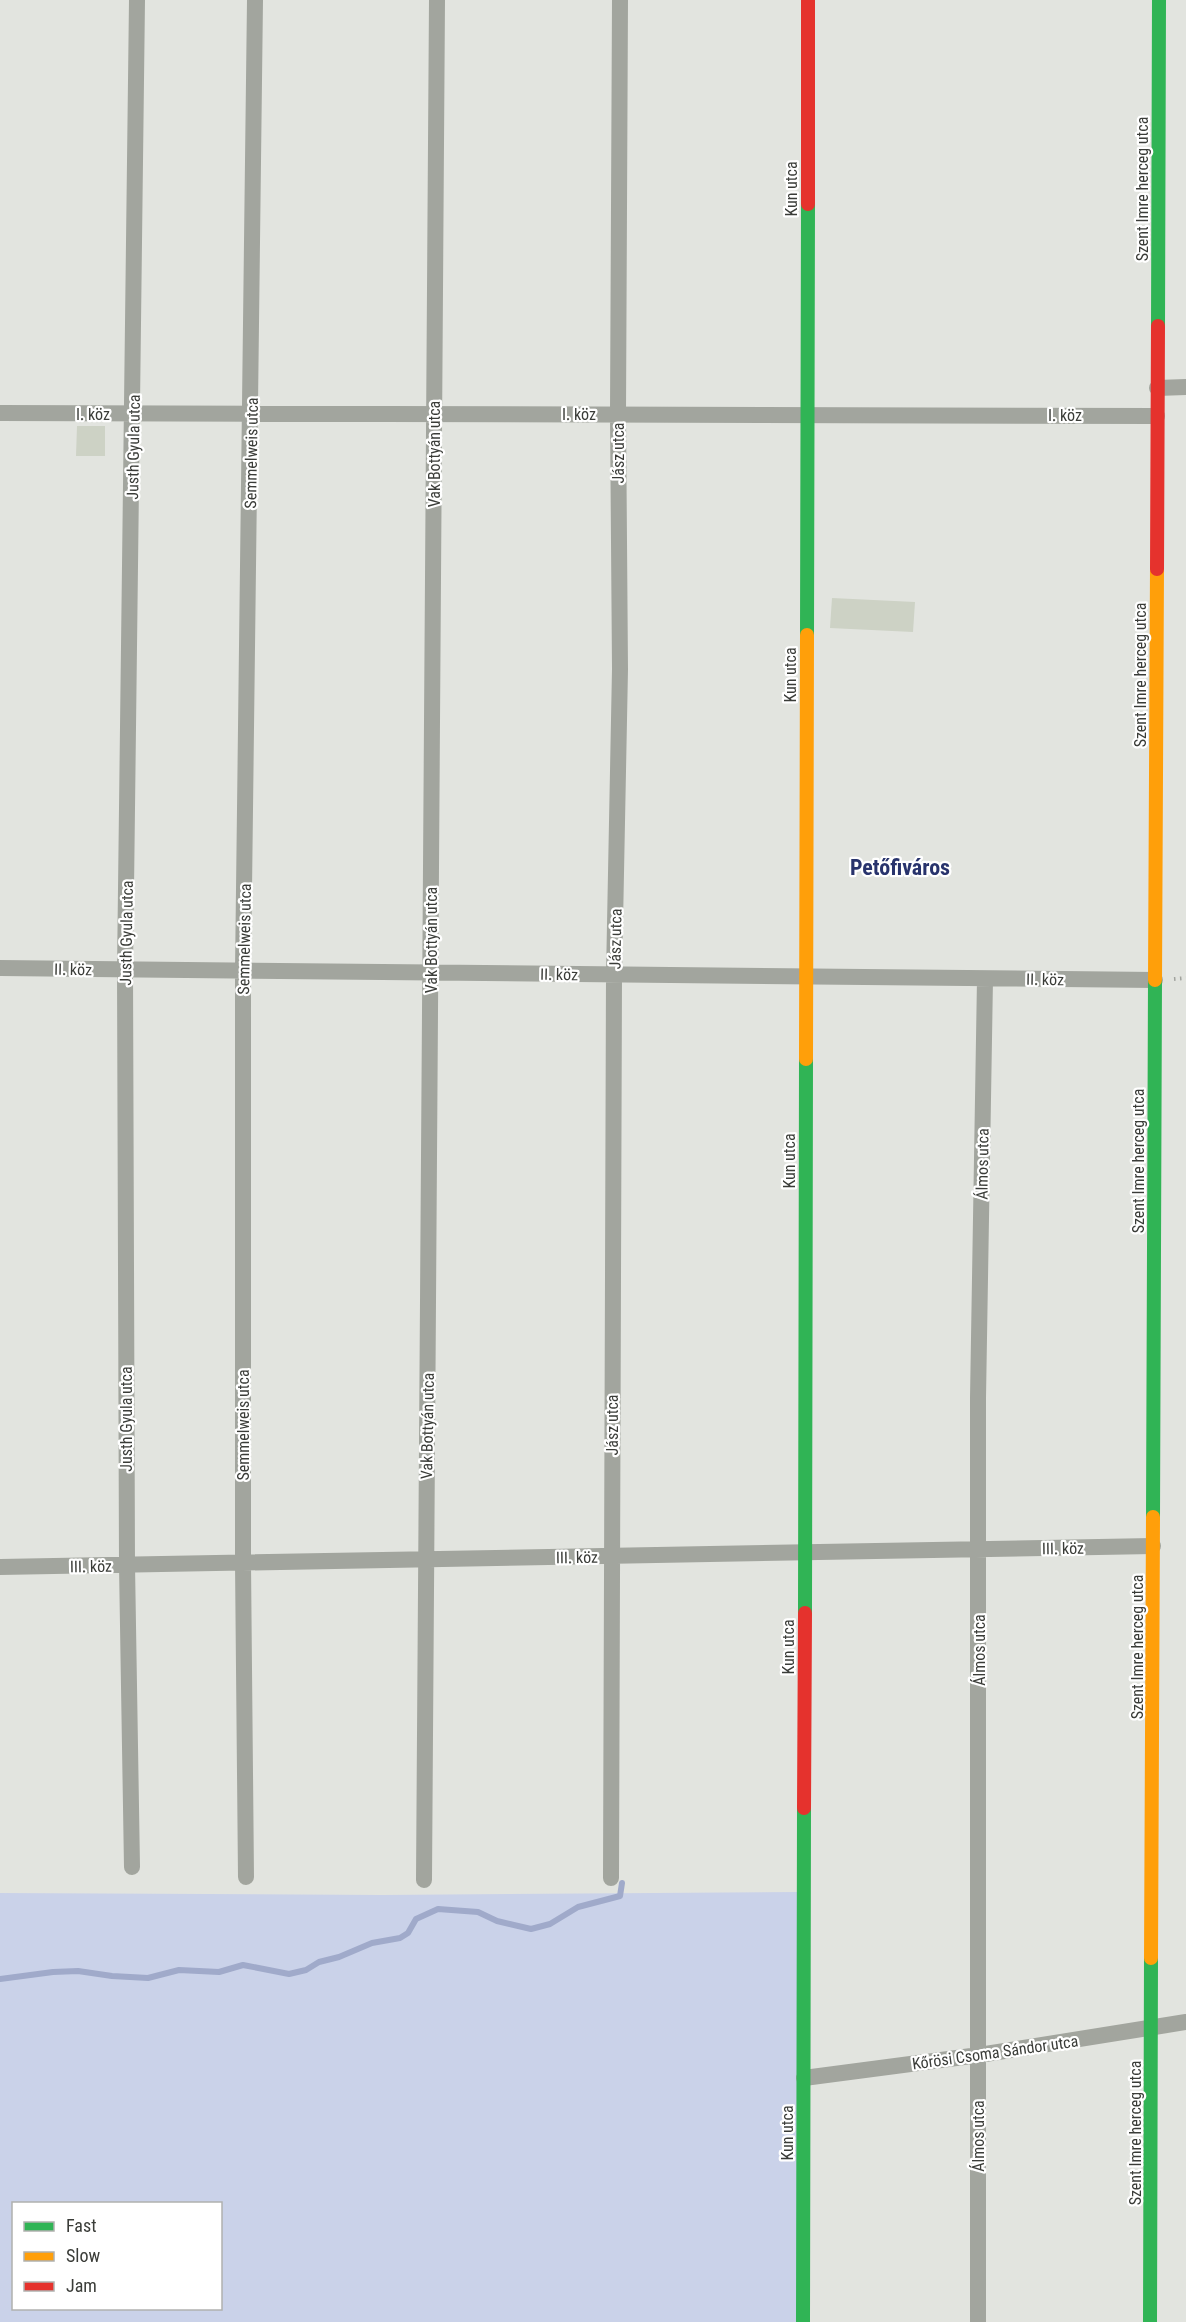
<svg xmlns="http://www.w3.org/2000/svg" width="1186" height="2322" viewBox="0 0 1186 2322" font-family="'Roboto Condensed',sans-serif">
  <style>
    .green { fill: #cad2e9; fill-rule: evenodd }
    .lines { fill: none; stroke-linecap: round; stroke-linejoin: round }
    .stream { stroke: #a0aaca; stroke-width: 6 }
    .building { fill: #cdd2c5 }
    .path { stroke: #a1a39e; stroke-width: 4; stroke-dasharray: 1.5 4.5; stroke-linecap: butt }
    .street { stroke: #a2a59e; stroke-width: 16 }
    .fast { stroke: #30b455; stroke-width: 14 }
    .slow { stroke: #ff9f0a; stroke-width: 14 }
    .jam { stroke: #e5322d; stroke-width: 14 }
    .labels { text-anchor: middle; stroke-width: 4.5; stroke-linejoin: round; paint-order: stroke }
    .street-label { font-size: 16px; fill: #3a3c38; stroke: #fff }
    .district-label { font-size: 22px; font-weight: bold; fill: #28336c; stroke: #fff }
  </style>
  <rect width="100%" height="100%" fill="#e2e4df"/>
  <path class="green" d="M801 1892 800 2322H0V1893L382 1895ZM14 2204H220V2308H14Z"/>
  <g class="lines">
    <path class="stream" d="M0 1979 53 1972 78 1971 112 1976 148 1978 179 1970 219 1972 243 1965 289 1974 306 1970 319 1962 339 1957 372 1943 400 1938 408 1933 416 1919 438 1909 478 1912 497 1921 531 1929 550 1924 578 1907 620 1896 622 1883"/>
  </g>
  <path class="building" d="M77 426H105V456H76Z
    M832 598 915 602 913 632 830 628Z"/>
  <g class="lines">
    <path class="path" d="M1174 979 1186 978"/>
    <path class="street" d="M1157 388 1186 387
      M0 413 1157 416
      M0 968 1155 980
      M0 1567 1153 1546
      M132 1867 127 1565 125 970 137 0
      M246 1877 243 1563V971L255 0
      M611 1878 614 975 620 669 618 414 620 0
      M424 1880 437 0
      M804 2078 979 2055 1186 2022
      M978 2322V1398L985 979"/>
    <path class="fast" d="M1158 326 1159 0
      M807 635 808 204
      M1153 1517 1155 980
      M805 1613 806 1059
      M803 2322 804 1808
      M1150 2322 1151 1958"/>
    <path class="slow" d="M1155 980 1157 569
      M806 1059 807 635
      M1151 1958 1153 1517"/>
    <path class="jam" d="M808 204V0
      M1157 569 1158 326
      M804 1808 805 1613"/>
  </g>
  <g class="labels">
    <g class="street-label">
      <text transform="translate(791 189) rotate(-90)" y="6">Kun utca</text>
      <text transform="translate(1142 189) rotate(-90)" y="6">Szent Imre herceg utca</text>
      <text x="93" y="420">I. köz</text>
      <text x="579" y="420">I. köz</text>
      <text x="1065" y="421">I. köz</text>
      <text transform="translate(133 447) rotate(-89)" y="6">Justh Gyula utca</text>
      <text transform="translate(251 453) rotate(-89)" y="6">Semmelweis utca</text>
      <text transform="translate(618 453) rotate(-90)" y="6">Jász utca</text>
      <text transform="translate(434 454) rotate(-90)" y="6">Vak Bottyán utca</text>
      <text transform="translate(790 675) rotate(-90)" y="6">Kun utca</text>
      <text transform="translate(1140 675) rotate(-90)" y="6">Szent Imre herceg utca</text>
      <text transform="translate(126 933) rotate(-89)" y="6">Justh Gyula utca</text>
      <text transform="translate(244 939) rotate(-89)" y="6">Semmelweis utca</text>
      <text transform="translate(615 939) rotate(-89)" y="6">Jász utca</text>
      <text transform="translate(431 940) rotate(-90)" y="6">Vak Bottyán utca</text>
      <text transform="translate(73 969) rotate(1)" y="6">II. köz</text>
      <text transform="translate(559 974) rotate(1)" y="6">II. köz</text>
      <text transform="translate(1045 979) rotate(1)" y="6">II. köz</text>
      <text transform="translate(789 1161) rotate(-90)" y="6">Kun utca</text>
      <text transform="translate(1138 1161) rotate(-90)" y="6">Szent Imre herceg utca</text>
      <text transform="translate(982 1164) rotate(-89)" y="6">Álmos utca</text>
      <text transform="translate(126 1419) rotate(-90)" y="6">Justh Gyula utca</text>
      <text transform="translate(243 1425) rotate(-90)" y="6">Semmelweis utca</text>
      <text transform="translate(612 1425) rotate(-90)" y="6">Jász utca</text>
      <text transform="translate(427 1426) rotate(-89)" y="6">Vak Bottyán utca</text>
      <text transform="translate(1063 1548) rotate(-1)" y="6">III. köz</text>
      <text transform="translate(577 1557) rotate(-1)" y="6">III. köz</text>
      <text transform="translate(91 1566) rotate(-1)" y="6">III. köz</text>
      <text transform="translate(788 1647) rotate(-90)" y="6">Kun utca</text>
      <text transform="translate(1137 1647) rotate(-90)" y="6">Szent Imre herceg utca</text>
      <text transform="translate(979 1650) rotate(-90)" y="6">Álmos utca</text>
      <text transform="translate(995 2052) rotate(-8)" y="6">Kőrösi Csoma Sándor utca</text>
      <text transform="translate(787 2133) rotate(-90)" y="6">Kun utca</text>
      <text transform="translate(1135 2133) rotate(-90)" y="6">Szent Imre herceg utca</text>
      <text transform="translate(978 2136) rotate(-90)" y="6">Álmos utca</text>
    </g>
    <g class="district-label">
      <text x="900" y="875">Petőfiváros</text>
    </g>
  </g>
  <rect x="12" y="2202" width="210" height="108" fill="#ffffff" stroke="#b0b1af" stroke-width="1.5"/>
  <rect x="24" y="2222" width="30" height="9" fill="#30b455" stroke="#b0b1af" stroke-width="1.5"/>
  <text x="66" y="2232" font-size="18" fill="#3a3c38">Fast</text>
  <rect x="24" y="2252" width="30" height="9" fill="#ff9f0a" stroke="#b0b1af" stroke-width="1.5"/>
  <text x="66" y="2262" font-size="18" fill="#3a3c38">Slow</text>
  <rect x="24" y="2282" width="30" height="9" fill="#e5322d" stroke="#b0b1af" stroke-width="1.5"/>
  <text x="66" y="2292" font-size="18" fill="#3a3c38">Jam</text>
</svg>
